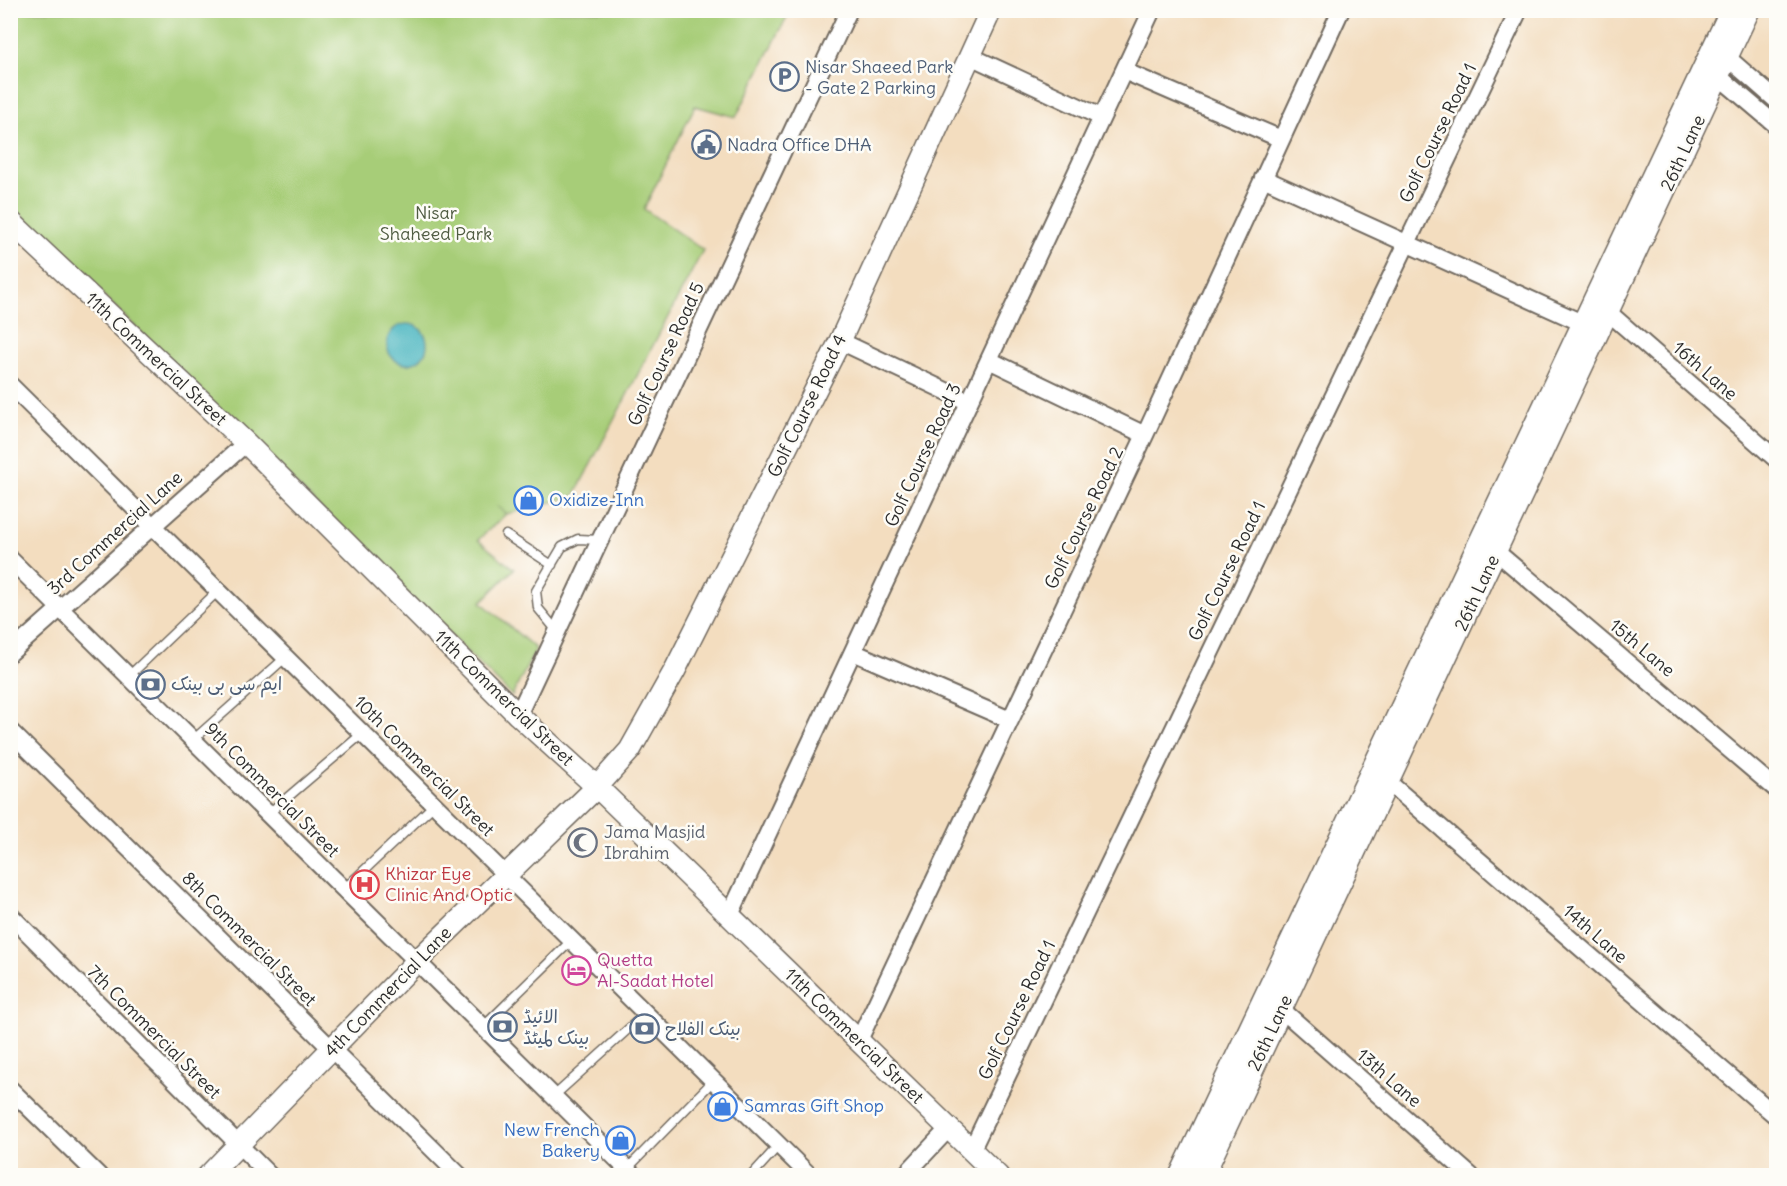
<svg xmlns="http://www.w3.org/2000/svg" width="1787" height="1186" viewBox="0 0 1787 1186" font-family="Delius,'Playpen Sans Arabic',sans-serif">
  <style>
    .green { fill: #a7cd78; stroke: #697c52; stroke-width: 1.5 }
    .water { fill: #45b4bf; stroke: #387075; stroke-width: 1.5 }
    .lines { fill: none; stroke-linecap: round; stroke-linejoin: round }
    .service-casing { stroke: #71695f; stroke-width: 11 }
    .minor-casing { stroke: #71695f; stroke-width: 20 }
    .tertiary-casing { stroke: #71695f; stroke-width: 24 }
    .service { stroke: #fff; stroke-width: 8 }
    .minor { stroke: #fff; stroke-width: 16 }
    .tertiary { stroke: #fff; stroke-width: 21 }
    .labels { text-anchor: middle; stroke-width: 5; stroke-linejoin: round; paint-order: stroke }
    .service-label { font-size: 18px; fill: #4e5e75; stroke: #fdfcf7; text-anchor: start }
    .street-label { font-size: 18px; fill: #2b2b2b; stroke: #fdfcf7 }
    .park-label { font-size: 18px; fill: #505c42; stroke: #fdfcf7 }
    .shop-label { font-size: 18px; fill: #366cbe; stroke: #fdfcf7; text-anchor: start }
    .worship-label { font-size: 18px; fill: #5b616d; stroke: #fdfcf7; text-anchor: start }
    .health-label { font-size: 18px; fill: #be3a42; stroke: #fdfcf7; text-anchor: start }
    .hotel-label { font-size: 18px; fill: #b23c85; stroke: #fdfcf7; text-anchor: start }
  </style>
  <rect width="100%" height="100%" fill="#fdfcf7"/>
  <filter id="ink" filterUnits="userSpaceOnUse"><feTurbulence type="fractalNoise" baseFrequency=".0167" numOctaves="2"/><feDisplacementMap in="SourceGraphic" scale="12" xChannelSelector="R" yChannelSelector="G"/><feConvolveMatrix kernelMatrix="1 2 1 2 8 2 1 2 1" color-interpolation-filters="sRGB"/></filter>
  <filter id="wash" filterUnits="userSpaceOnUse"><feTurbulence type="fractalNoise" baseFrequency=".008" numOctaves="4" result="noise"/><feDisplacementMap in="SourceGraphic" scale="24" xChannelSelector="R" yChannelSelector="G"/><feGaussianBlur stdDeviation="1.35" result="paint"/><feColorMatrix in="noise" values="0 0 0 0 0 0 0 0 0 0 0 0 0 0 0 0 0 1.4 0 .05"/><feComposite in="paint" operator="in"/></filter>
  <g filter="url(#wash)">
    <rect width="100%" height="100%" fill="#f3ddbf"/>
    <path class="green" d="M10 11H790L736 117 695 106 644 209 703 250 574 496 507 514 497 506 506 514 478 540 514 569 481 602 536 649 512 696 11 205Z"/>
    <path class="water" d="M387 344a20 20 0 1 1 40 0a20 20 0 1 1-40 0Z"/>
  </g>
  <g filter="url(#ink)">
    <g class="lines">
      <defs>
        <path id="service" d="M506 535 552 565
          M557 631 538 608 536 591 562 547 578 539 600 540
          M129 676 219 590
          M193 740 286 657
          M268 814 363 733
          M344 889 435 804
          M483 1027 572 940
          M554 1096 646 1013
          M627 1169 714 1080
          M751 1176 779 1145"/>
        <path id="minor" d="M1720 51 1776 100
          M970 56 1101 117
          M1711 70 1776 125
          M1124 71 1281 139
          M1263 178 1582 323
          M1608 312 1776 459
          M840 341 969 402
          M989 360 1145 435
          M10 385 810 1176
          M1486 543 1776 789
          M10 559 634 1176
          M853 652 1010 720
          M10 653 246 443
          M518 715 849 10
          M10 731 460 1176
          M1388 782 1776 1116
          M10 915 270 1176
          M729 917 1152 10
          M1281 1009 1471 1176
          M859 1040 1145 435 1341 10
          M10 1089 99 1176
          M972 1149 1519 10
          M904 1176 950 1127"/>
        <path id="tertiary" d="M10 221 246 443 518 715 597 787 998 1176
          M208 1176 417 961 597 787 630 750 675 670 840 341 991 10
          M1180 1176 1731 10
          M1203 1176 1749 10"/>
      </defs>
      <use href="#service" class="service-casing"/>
      <use href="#minor" class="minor-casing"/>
      <use href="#tertiary" class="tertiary-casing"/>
      <use href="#service" class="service"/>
      <use href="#minor" class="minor"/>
      <use href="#tertiary" class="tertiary"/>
    </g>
  </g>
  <defs>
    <symbol id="parking-ring" viewBox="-11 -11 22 22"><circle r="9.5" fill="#fdfcf7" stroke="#5c6f8a" stroke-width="1.5"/><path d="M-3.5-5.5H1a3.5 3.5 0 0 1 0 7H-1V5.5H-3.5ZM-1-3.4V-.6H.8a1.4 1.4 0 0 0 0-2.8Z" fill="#5c6f8a"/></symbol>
    <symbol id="civic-ring" viewBox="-11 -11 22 22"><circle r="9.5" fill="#fdfcf7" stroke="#5c6f8a" stroke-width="1.5"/><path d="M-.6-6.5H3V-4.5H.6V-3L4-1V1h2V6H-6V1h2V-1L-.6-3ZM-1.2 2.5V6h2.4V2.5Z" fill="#5c6f8a"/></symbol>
    <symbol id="shop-ring" viewBox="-11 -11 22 22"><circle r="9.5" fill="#fdfcf7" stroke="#3f7fe0" stroke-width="1.5"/><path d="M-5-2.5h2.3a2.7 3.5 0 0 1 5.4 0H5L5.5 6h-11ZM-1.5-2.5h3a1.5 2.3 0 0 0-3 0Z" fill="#3f7fe0"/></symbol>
    <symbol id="bank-ring" viewBox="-11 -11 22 22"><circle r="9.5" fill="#fdfcf7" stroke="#5c6f8a" stroke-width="1.5"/><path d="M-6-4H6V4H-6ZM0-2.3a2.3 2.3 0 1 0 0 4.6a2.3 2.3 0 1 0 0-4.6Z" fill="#5c6f8a"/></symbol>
    <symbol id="mosque-ring" viewBox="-11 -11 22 22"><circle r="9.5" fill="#fdfcf7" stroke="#6b7280" stroke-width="1.5"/><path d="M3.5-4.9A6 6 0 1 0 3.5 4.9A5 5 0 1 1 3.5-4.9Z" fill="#6b7280"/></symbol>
    <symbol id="hospital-ring" viewBox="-11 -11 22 22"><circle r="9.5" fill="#fdfcf7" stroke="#e0444e" stroke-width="1.5"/><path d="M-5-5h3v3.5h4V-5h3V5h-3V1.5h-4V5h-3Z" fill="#e0444e"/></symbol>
    <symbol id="hotel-ring" viewBox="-11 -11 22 22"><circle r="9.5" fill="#fdfcf7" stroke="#d1479c" stroke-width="1.5"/><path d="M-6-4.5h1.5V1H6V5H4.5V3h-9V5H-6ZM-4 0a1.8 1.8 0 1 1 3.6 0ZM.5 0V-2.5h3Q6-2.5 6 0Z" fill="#d1479c"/></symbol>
  </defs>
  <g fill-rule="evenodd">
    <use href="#parking-ring" x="768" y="60" width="33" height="33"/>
    <use href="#civic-ring" x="690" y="128" width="33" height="33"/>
    <use href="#shop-ring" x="512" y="484" width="33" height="33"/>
    <use href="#bank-ring" x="134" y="668" width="33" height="33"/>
    <use href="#mosque-ring" x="566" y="826" width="33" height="33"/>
    <use href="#hospital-ring" x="348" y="868" width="33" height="33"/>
    <use href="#hotel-ring" x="560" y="954" width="33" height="33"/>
    <use href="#bank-ring" x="486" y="1010" width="33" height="33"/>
    <use href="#bank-ring" x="628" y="1012" width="33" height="33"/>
    <use href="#shop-ring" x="706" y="1090" width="33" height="33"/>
    <use href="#shop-ring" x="604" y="1124" width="33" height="33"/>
  </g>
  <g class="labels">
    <g class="service-label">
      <text x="805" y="73">Nisar Shaeed Park<tspan x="805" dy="21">- Gate 2 Parking</tspan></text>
      <text x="727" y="151">Nadra Office DHA</text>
      <text x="171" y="690">ایم سی بی بینک</text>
      <text x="523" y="1023">الائیڈ<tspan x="523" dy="21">بینک لمیٹڈ</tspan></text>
      <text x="665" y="1035">بینک الفلاح</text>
    </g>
    <g class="street-label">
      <text transform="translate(1438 133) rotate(-64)" y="6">Golf Course Road 1</text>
      <text transform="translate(1683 153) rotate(-65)" y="6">26th Lane</text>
      <text transform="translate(666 354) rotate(-65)" y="6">Golf Course Road 5</text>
      <text transform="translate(156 359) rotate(43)" y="6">11th Commercial Street</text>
      <text transform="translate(1705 371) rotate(41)" y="6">16th Lane</text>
      <text transform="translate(807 406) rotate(-64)" y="6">Golf Course Road 4</text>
      <text transform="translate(923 455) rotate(-65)" y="6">Golf Course Road 3</text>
      <text transform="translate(1084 518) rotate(-64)" y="6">Golf Course Road 2</text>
      <text transform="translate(115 533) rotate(-42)" y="6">3rd Commercial Lane</text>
      <text transform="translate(1227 571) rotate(-64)" y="6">Golf Course Road 1</text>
      <text transform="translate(1477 593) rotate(-65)" y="6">26th Lane</text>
      <text transform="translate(1642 648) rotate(40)" y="6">15th Lane</text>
      <text transform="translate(504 698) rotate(44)" y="6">11th Commercial Street</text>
      <text transform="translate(424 766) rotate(45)" y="6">10th Commercial Street</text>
      <text transform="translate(272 790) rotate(45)" y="6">9th Commercial Street</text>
      <text transform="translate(1595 934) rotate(41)" y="6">14th Lane</text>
      <text transform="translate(249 939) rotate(45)" y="6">8th Commercial Street</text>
      <text transform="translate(388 992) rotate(-46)" y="6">4th Commercial Lane</text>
      <text transform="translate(1017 1010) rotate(-64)" y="6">Golf Course Road 1</text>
      <text transform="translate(154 1032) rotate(45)" y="6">7th Commercial Street</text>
      <text transform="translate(1270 1033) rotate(-65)" y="6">26th Lane</text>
      <text transform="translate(854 1036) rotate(44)" y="6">11th Commercial Street</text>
      <text transform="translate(1389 1078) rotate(41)" y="6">13th Lane</text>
    </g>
    <g class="park-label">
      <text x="436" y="219">Nisar<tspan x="436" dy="21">Shaheed Park</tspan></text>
    </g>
    <g class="shop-label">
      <text x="549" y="506">Oxidize-Inn</text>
      <text x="744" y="1112">Samras Gift Shop</text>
      <text x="600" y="1136" text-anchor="end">New French<tspan x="600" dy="21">Bakery</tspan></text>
    </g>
    <g class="worship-label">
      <text x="604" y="838">Jama Masjid<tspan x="604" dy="21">Ibrahim</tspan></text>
    </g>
    <g class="health-label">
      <text x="385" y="880">Khizar Eye<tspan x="385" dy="21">Clinic And Optic</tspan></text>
    </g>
    <g class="hotel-label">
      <text x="597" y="966">Quetta<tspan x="597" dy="21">Al-Sadat Hotel</tspan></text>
    </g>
  </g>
  <rect width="1787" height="1186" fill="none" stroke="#fdfcf7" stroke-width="36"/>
</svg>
